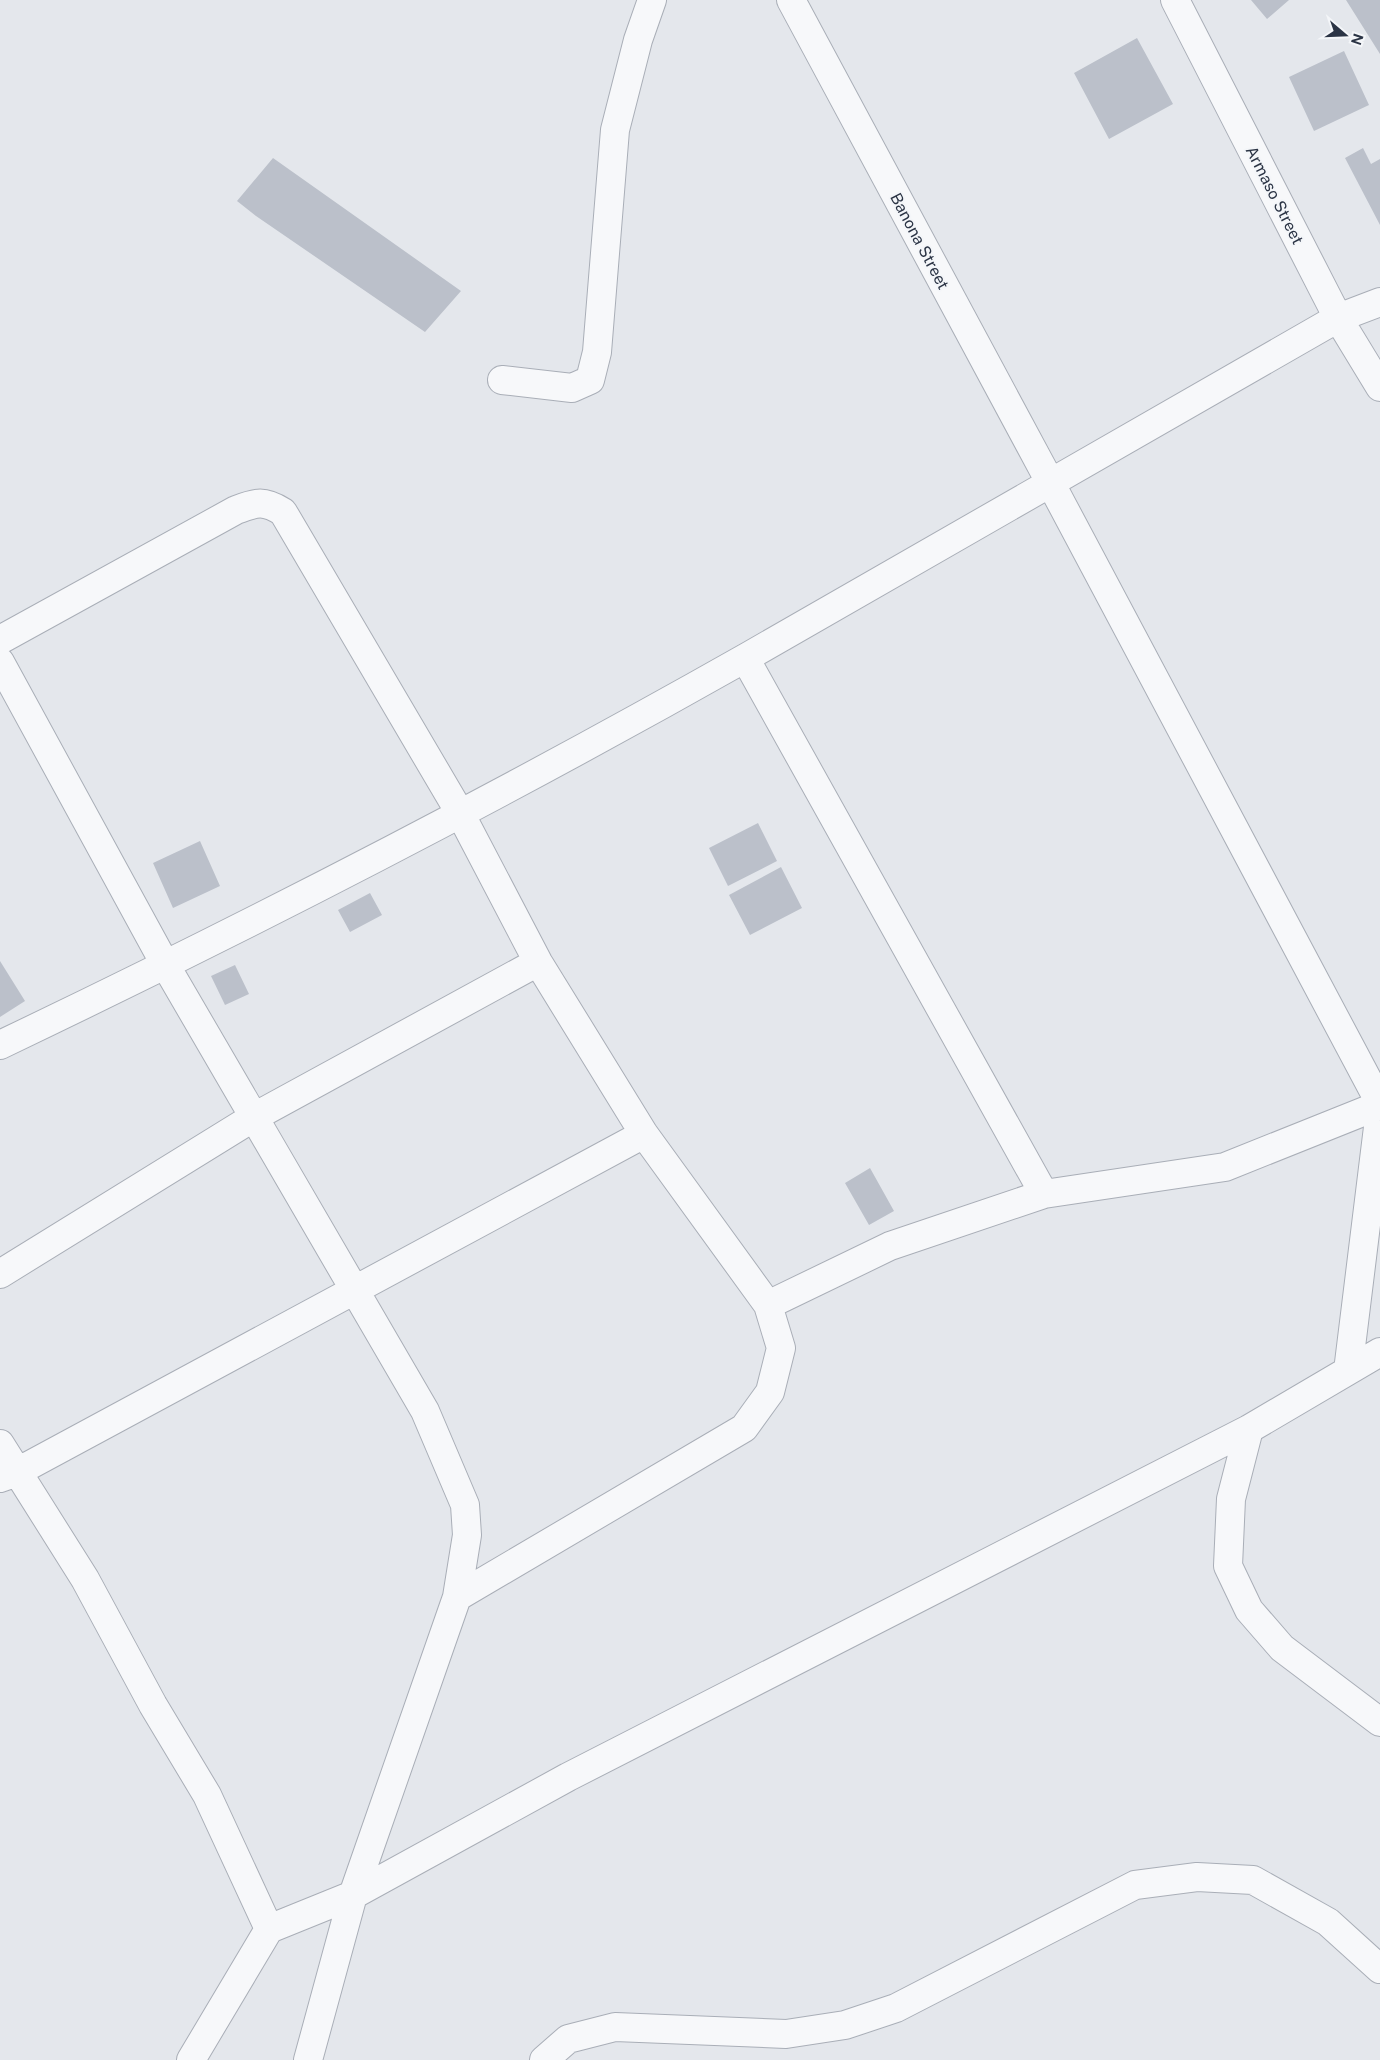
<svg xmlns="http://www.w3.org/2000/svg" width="1380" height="2060" viewBox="0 0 1380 2060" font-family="'Public Sans',sans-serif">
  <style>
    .building { fill: #bbc0ca }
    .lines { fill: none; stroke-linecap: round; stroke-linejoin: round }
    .minor-casing { stroke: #a9aeb7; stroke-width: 30 }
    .minor { stroke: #f7f8fa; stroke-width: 28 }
    .labels { text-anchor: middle; stroke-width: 4; stroke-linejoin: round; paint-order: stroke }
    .street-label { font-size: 16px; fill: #2b3445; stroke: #f4f6f9 }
  </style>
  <rect width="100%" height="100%" fill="#e4e7ec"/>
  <path class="building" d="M1251 0H1289L1267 19Z
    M1346 0H1380V54Z
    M1137 38 1173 104 1109 139 1074 73Z
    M1344 51 1369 105 1314 131 1289 77Z
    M1363 148 1371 164 1380 159V225L1345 158Z
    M273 158 461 291 425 332 256 216 237 201Z
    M758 823 777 861 728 886 709 848Z
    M200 841 220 886 173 908 153 863Z
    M781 867 802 908 750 935 729 895Z
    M370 893 382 915 350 932 338 910Z
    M0 961 25 1001 0 1017Z
    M235 965 249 994 225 1005 211 976Z
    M870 1168 894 1211 869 1225 845 1183Z"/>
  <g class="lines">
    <defs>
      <path id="minor" d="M791 0 1050 482 1380 1103
        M1175 0 1338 318 1380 387
        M502 380 572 388 590 380 597 352 615 130 638 40 652 0
        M0 640 236 510C257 502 264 500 283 512L460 813 538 962 644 1134 768 1305 781 1348 770 1392 744 1428 457 1597
        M745 658 1044 1194
        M0 662 166 966 425 1411 465 1505 467 1535 457 1597 353 1895 308 2060
        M0 1045C253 924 503 795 747 657 945 545 1141 430 1338 318L1380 302
        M0 1274 254 1117 538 962
        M768 1305 890 1246 1044 1194 1225 1167 1380 1105
        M1348 1371 1380 1111
        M1249 1429 1231 1499 1228 1566 1249 1610 1282 1648 1380 1722
        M0 1444 85 1579 153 1705 207 1795 269 1929
        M0 1478 17 1472 644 1134
        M191 2060 269 1929 353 1895 568 1777 1249 1429 1380 1352
        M544 2060 568 2039 615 2027 786 2034 845 2025 896 2008 1135 1885 1197 1877 1253 1880 1328 1922 1380 1969"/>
    </defs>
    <use href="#minor" class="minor-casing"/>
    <use href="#minor" class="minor"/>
  </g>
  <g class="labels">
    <g class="street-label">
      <text transform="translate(1275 195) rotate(63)" y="6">Armaso Street</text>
      <text transform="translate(920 241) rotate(62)" y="6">Banona Street</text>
    </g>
  </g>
  <g transform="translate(1345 35) rotate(109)" stroke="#f4f6f9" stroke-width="4" paint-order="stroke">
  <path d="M0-4L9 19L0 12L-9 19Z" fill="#2b3445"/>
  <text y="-8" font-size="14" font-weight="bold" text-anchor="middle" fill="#2b3445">N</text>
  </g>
</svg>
